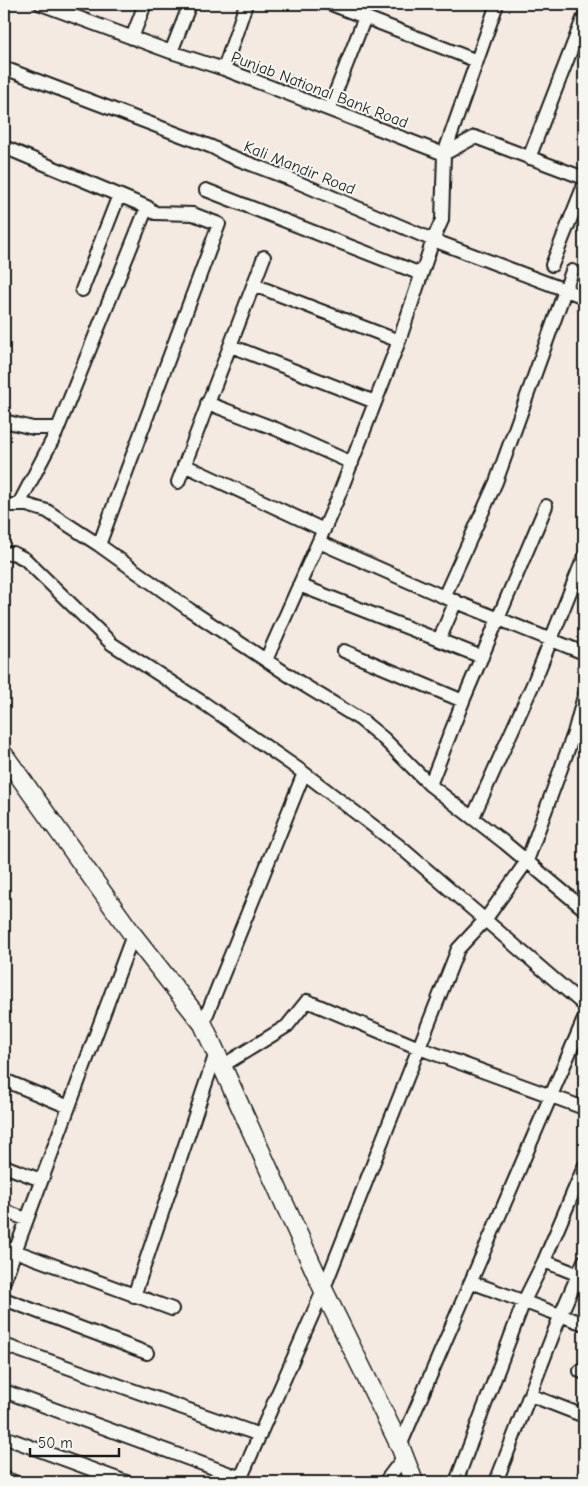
<svg xmlns="http://www.w3.org/2000/svg" width="588" height="1486" viewBox="0 0 588 1486" font-family="'Comic Neue',sans-serif">
  <style>
    .lines { fill: none; stroke-linecap: round; stroke-linejoin: round }
    .street-casing { stroke: #1c1c1c; stroke-width: 16 }
    .secondary-casing { stroke: #1c1c1c; stroke-width: 21 }
    .street { stroke: #f6f6f2; stroke-width: 12 }
    .secondary { stroke: #f6f6f2; stroke-width: 18 }
    .labels { text-anchor: middle; stroke-width: 4; stroke-linejoin: round; paint-order: stroke }
    .street-label { font-size: 16px; fill: #1c1c1c; stroke: #f6f6f2 }
  </style>
  <rect width="100%" height="100%" fill="#f4eae1"/>
  <filter id="ink" filterUnits="userSpaceOnUse"><feTurbulence type="fractalNoise" baseFrequency=".02" numOctaves="2"/><feDisplacementMap in="SourceGraphic" scale="10" xChannelSelector="R" yChannelSelector="G"/><feConvolveMatrix kernelMatrix="1 2 1 2 8 2 1 2 1" color-interpolation-filters="sRGB"/></filter>
  <g filter="url(#ink)">
    <g class="lines">
      <defs>
        <path id="street" d="M41 4 171 52 224 69 444 154 475 137 584 178
          M331 4 477 61
          M132 38 145 4
          M171 52 190 4
          M4 68 212 147 227 155 290 179 433 240 584 297
          M224 69 246 4
          M329 109 365 17
          M4 147 147 207 155 213 193 214 219 224 99 545
          M529 158 583 19
          M206 190 421 274
          M552 265 584 185
          M254 285 399 341
          M82 290 119 195
          M231 346 375 402
          M207 403 276 429 352 463
          M4 421 33 428H58
          M184 465 324 530
          M178 482 264 257
          M19 504 56 433 147 207
          M4 505H27L47 511 99 545 190 610 302 684 361 720 384 739 430 785 505 843 584 909
          M319 542 444 597 584 653
          M4 554 13 553 25 559 112 644 205 704 304 773 398 845 584 1005
          M299 585 482 657
          M444 597 496 482 572 271
          M439 640 456 601
          M344 651 463 701
          M266 660 337 500 399 341 433 240 442 220 444 154 497 4
          M430 785 463 701 546 506
          M473 817 534 682 584 557
          M203 1024 304 773
          M222 1066 287 1026 307 1001 419 1048 584 1108
          M4 1080 69 1107
          M4 1166 41 1180
          M4 1211 26 1219
          M4 1247 172 1309
          M544 1261 584 1277
          M4 1281 133 935
          M471 1282 584 1324
          M134 1296 216 1053
          M4 1299 147 1353
          M4 1345 260 1435
          M580 1371 584 1373
          M4 1391 241 1478
          M530 1395 584 1416
          M4 1437 126 1482
          M400 1446 584 1019
          M4 1478 14 1482
          M239 1482 322 1293 458 949 485 920 527 861 574 733 584 696
          M385 1482 404 1457
          M456 1482 524 1301 544 1261 584 1167
          M496 1482 561 1314 584 1261
          M582 1482 584 1476"/>
        <path id="secondary" d="M4 755 133 935 203 1024 323 1289 400 1446 414 1482"/>
      </defs>
      <use href="#street" class="street-casing"/>
      <use href="#secondary" class="secondary-casing"/>
      <use href="#street" class="street"/>
      <use href="#secondary" class="secondary"/>
    </g>
  </g>
  <g class="labels">
    <g class="street-label">
      <text transform="translate(320 89) rotate(21)" y="6">Punjab National Bank Road</text>
      <text transform="translate(300 167) rotate(22)" y="6">Kali Mandir Road</text>
    </g>
  </g>
  <rect width="588" height="1486" fill="none" stroke="#f6f6f2" stroke-width="20"/>
  <rect x="10" y="10" width="568" height="1466" fill="none" stroke="#1c1c1c" stroke-width="2" filter="url(#ink)"/>
  <path d="M30 1448v8h89v-8" fill="none" stroke="#1c1c1c" stroke-width="2.5"/>
  <text x="38" y="1448" font-size="15" fill="#1c1c1c" stroke="#f6f6f2" stroke-width="4" paint-order="stroke">50 m</text>
</svg>
